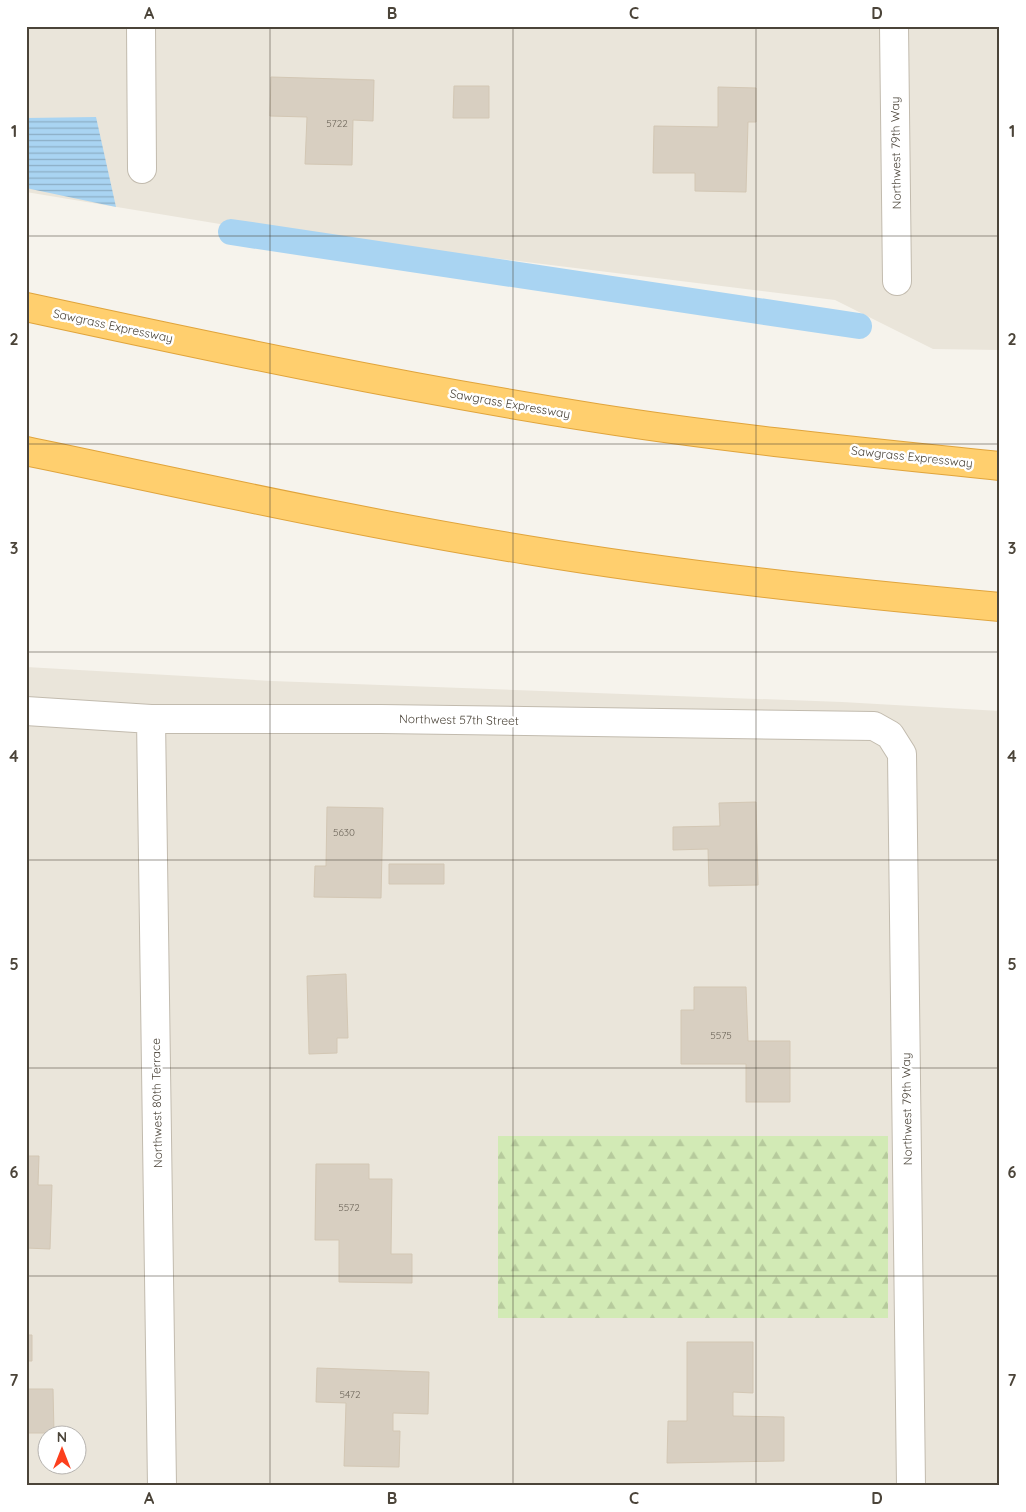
<svg xmlns="http://www.w3.org/2000/svg" width="1026" height="1512" viewBox="0 0 1026 1512" font-family="Quicksand,sans-serif">
  <style>
    .residential { fill: #eae5da; fill-rule: evenodd }
    .forest { fill: url(#forest-firs) }
    .water { fill: url(#water-rules) }
    .lines { fill: none; stroke-linecap: round; stroke-linejoin: round }
    .canal { stroke: #a9d4f2; stroke-width: 26 }
    .building { fill: #d8cfc1; stroke: #d3c7b4 }
    .minor-casing { stroke: #c2bbae; stroke-width: 30 }
    .motorway-casing { stroke: #e0a43c; stroke-width: 30 }
    .minor { stroke: #fff; stroke-width: 28 }
    .motorway { stroke: #ffcf6e; stroke-width: 28 }
    .grid { fill: none; stroke: #4b4439; stroke-width: 1; stroke-opacity: 0.55 }
    .labels { text-anchor: middle; stroke-width: 5; stroke-linejoin: round; paint-order: stroke }
    .number-label { font-size: 10px; fill: #6e675b }
    .street-label { font-size: 12px; fill: #4b4439; stroke: #fff }
    .neatline { fill: none; stroke: #4b4439; stroke-width: 2 }
    .grid-label { font-size: 16px; text-anchor: middle; font-weight: bold; fill: #4b4439 }
  </style>
  <defs>
    <pattern id="forest-firs" width="22" height="20" patternUnits="userSpaceOnUse" patternTransform="scale(1.25)"><rect width="22" height="20" fill="#d2eab5"/><path d="M5 1l3.5 6h-7zM16 11l3.5 6h-7z" fill="#b6ca9c"/></pattern>
    <pattern id="water-rules" width="6" height="5" patternUnits="userSpaceOnUse" patternTransform="scale(1.25)"><rect width="6" height="5" fill="#a9d4f2"/><path d="M0 2.5h6" fill="none" stroke="#8caec5"/></pattern>
  </defs>
  <rect width="100%" height="100%" fill="#f6f3ec"/>
  <path class="residential" d="M26 26H1000V350L933 349 835 300 226 225 26 192Z
    M26 667 272 681 842 702 1000 711V1486H26ZM48 1434H78V1464H48Z"/>
  <path class="forest" d="M498 1136H888V1318H498Z"/>
  <path class="water" d="M96 117 116 207 26 188V118Z"/>
  <g class="lines">
    <path class="canal" d="M231 232 859 326"/>
  </g>
  <path class="building" d="M271 77 374 80 373 121 353 120 352 165 305 164 307 117 270 116Z
    M454 86H489V118H453Z
    M718 87 756 88V122H748L746 192 695 191V173H653L654 126 718 127Z
    M756 802 758 885 709 886 708 849 673 850V827L720 826 719 803Z
    M327 807 383 808 381 898 314 897 315 866H326Z
    M389 864H444V884H389Z
    M346 974 348 1038H337V1053L309 1054 307 976Z
    M694 987H746L748 1041H790V1102H746V1064H681V1010H694Z
    M26 1156H39L38 1185H52L50 1249 26 1248Z
    M316 1164H369V1179H392L391 1254H412V1283L339 1282V1240H315Z
    M26 1335H32V1361H26Z
    M687 1342H753V1393L733 1392V1416L784 1417V1461L667 1463 668 1421H687Z
    M317 1368 429 1372 428 1414 393 1413V1431H400L399 1467 344 1466 346 1403 316 1402Z
    M26 1389H53L54 1433H26Z"/>
  <g class="lines">
    <defs>
      <path id="minor" d="M141 26 142 169
        M894 26 897 281
        M26 711 151 719H381L874 726 890 735 902 754 911 1486
        M151 719 162 1486"/>
      <path id="motorway" d="M26 307C215 348 405 388 596 418 730 439 865 452 1000 466
        M26 451C193 486 359 523 527 550 684 576 842 593 1000 607"/>
    </defs>
    <use href="#minor" class="minor-casing"/>
    <use href="#motorway" class="motorway-casing"/>
    <use href="#minor" class="minor"/>
    <use href="#motorway" class="motorway"/>
  </g>
  <path class="grid" d="M270 26V1486M513 26V1486M756 26V1486M26 236H1000M26 444H1000M26 652H1000M26 860H1000M26 1068H1000M26 1276H1000"/>
  <g class="labels">
    <g class="number-label">
      <text x="337" y="127">5722</text>
      <text x="344" y="836">5630</text>
      <text x="721" y="1039">5575</text>
      <text x="349" y="1211">5572</text>
      <text x="350" y="1398">5472</text>
    </g>
    <g class="street-label">
      <text transform="translate(896 153) rotate(-91)" y="4">Northwest 79th Way</text>
      <text transform="translate(113 326) rotate(12)" y="4">Sawgrass Expressway</text>
      <text transform="translate(510 404) rotate(10)" y="4">Sawgrass Expressway</text>
      <text transform="translate(912 457) rotate(6)" y="4">Sawgrass Expressway</text>
      <text transform="translate(459 720) rotate(1)" y="4">Northwest 57th Street</text>
      <text transform="translate(157 1103) rotate(-91)" y="4">Northwest 80th Terrace</text>
      <text transform="translate(907 1109) rotate(-91)" y="4">Northwest 79th Way</text>
    </g>
  </g>
  <rect width="1026" height="1512" fill="none" stroke="#ffffff" stroke-width="55"/>
  <g transform="translate(62 1450)"><circle r="24" fill="#ffffff" stroke="#b7b4b0"/>
  <path d="M0-4L9 19L0 12L-9 19Z" fill="#fc3f1d"/>
  <text y="-8" font-size="14" font-weight="bold" text-anchor="middle" fill="#4b4439">N</text>
  </g>
  <rect x="28" y="28" width="970" height="1456" class="neatline"/>
  <g class="grid-label">
    <text x="149" y="19">A</text>
    <text x="392" y="19">B</text>
    <text x="634" y="19">C</text>
    <text x="877" y="19">D</text>
    <text x="14" y="137">1</text>
    <text x="1012" y="137">1</text>
    <text x="14" y="345">2</text>
    <text x="1012" y="345">2</text>
    <text x="14" y="554">3</text>
    <text x="1012" y="554">3</text>
    <text x="14" y="762">4</text>
    <text x="1012" y="762">4</text>
    <text x="14" y="970">5</text>
    <text x="1012" y="970">5</text>
    <text x="14" y="1178">6</text>
    <text x="1012" y="1178">6</text>
    <text x="14" y="1386">7</text>
    <text x="1012" y="1386">7</text>
    <text x="149" y="1504">A</text>
    <text x="392" y="1504">B</text>
    <text x="634" y="1504">C</text>
    <text x="877" y="1504">D</text>
  </g>
</svg>
